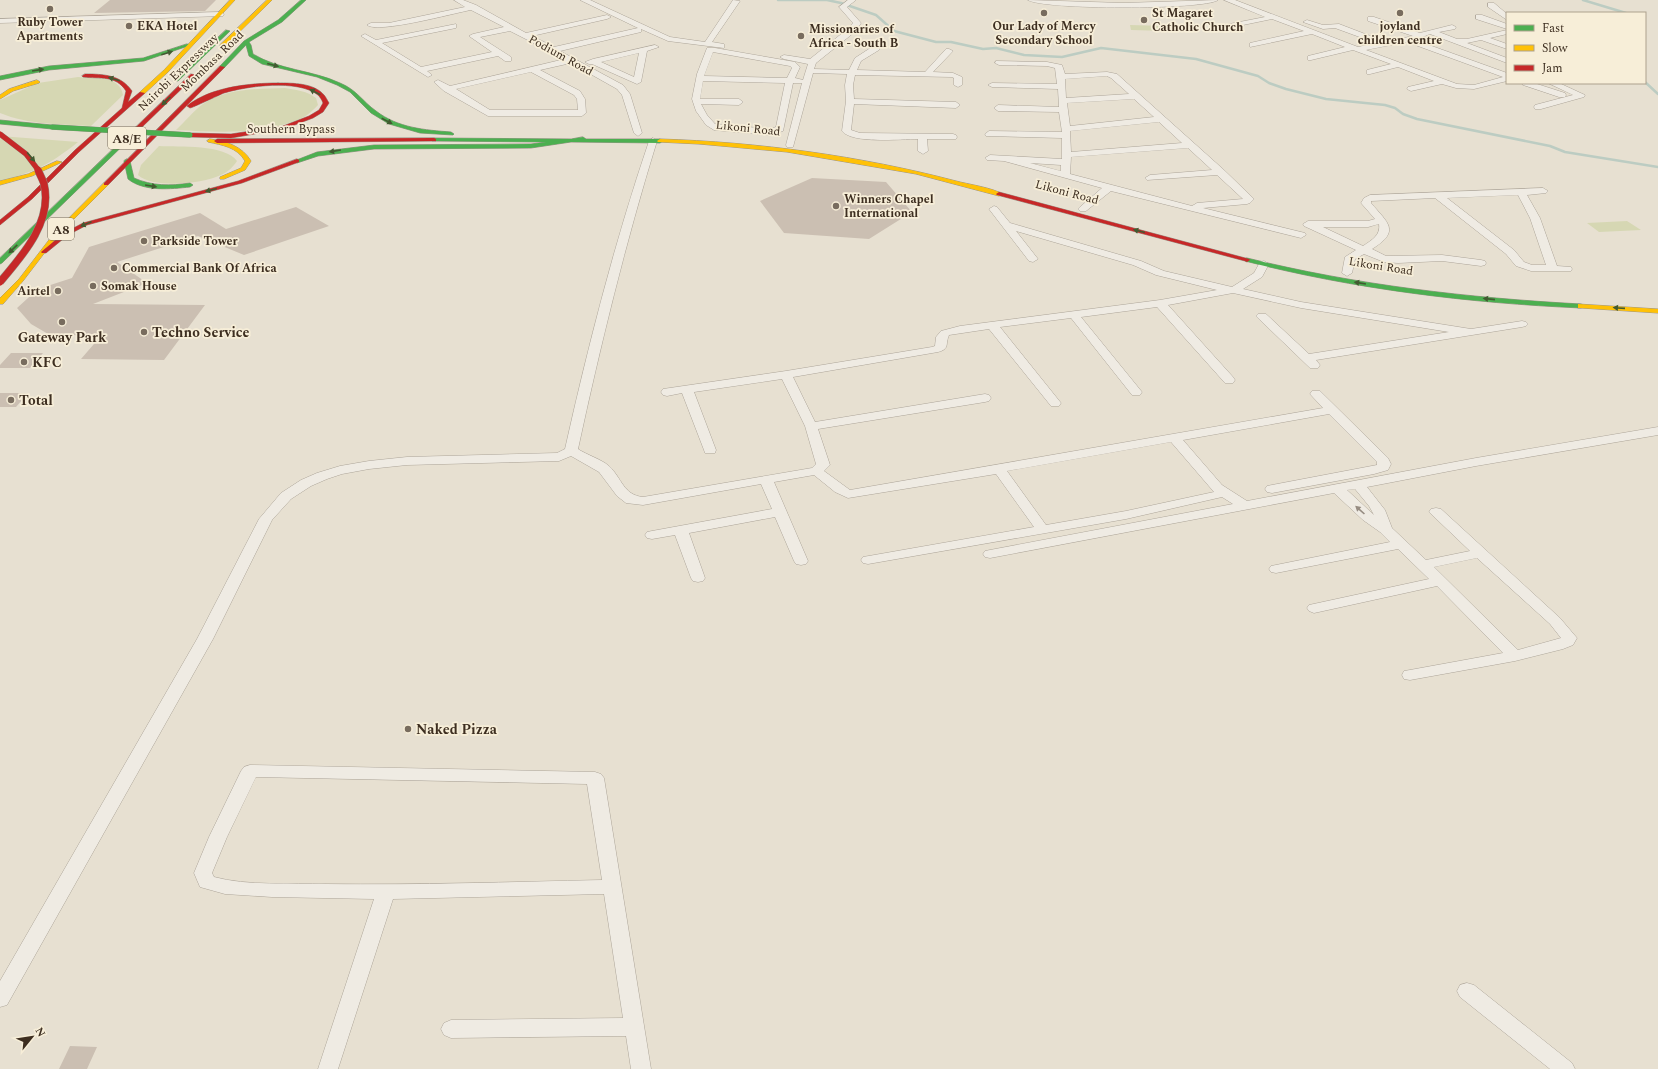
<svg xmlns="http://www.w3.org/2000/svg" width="1658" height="1069" viewBox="0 0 1658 1069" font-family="Spectral,serif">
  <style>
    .green { fill: #d6d7b3 }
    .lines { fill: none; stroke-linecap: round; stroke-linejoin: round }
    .stream { stroke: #bcccc2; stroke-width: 2.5 }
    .building { fill: #cbbfb2 }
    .street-casing { stroke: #ada599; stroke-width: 1 }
    .fast-casing { stroke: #9c958a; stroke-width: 1 }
    .slow-casing { stroke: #9c958a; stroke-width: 1 }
    .jam-casing { stroke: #9c958a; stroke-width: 1 }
    .street { fill: #efebe3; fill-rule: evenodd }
    .fast { fill: #4caf50; fill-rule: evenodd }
    .slow { fill: #ffc107; fill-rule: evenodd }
    .jam { fill: #c62828; fill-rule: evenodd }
    .fast-bridge-casing { stroke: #928b80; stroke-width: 5.5; stroke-linecap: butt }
    .jam-bridge-far1-casing { stroke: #928b80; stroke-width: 5.5; stroke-linecap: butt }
    .jam-bridge-casing { stroke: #928b80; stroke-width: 8; stroke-linecap: butt }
    .fast-bridge { stroke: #4caf50; stroke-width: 5 }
    .jam-bridge-far1 { stroke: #c62828; stroke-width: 5 }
    .jam-bridge { stroke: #c62828; stroke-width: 7 }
    .oneway { fill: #425b31 }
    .oneway2 { fill: #968c82 }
    .poi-dot { fill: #786c5e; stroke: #f7eed8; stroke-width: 1.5 }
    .labels { text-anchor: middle; stroke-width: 3.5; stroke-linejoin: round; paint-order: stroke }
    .far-poi-label { font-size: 12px; font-weight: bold; fill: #3d2e20; stroke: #f7eed8; text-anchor: start }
    .far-street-label { font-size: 12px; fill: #3d2e20; stroke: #f7eed8 }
    .shield { fill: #f7eed8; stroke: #756857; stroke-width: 1 }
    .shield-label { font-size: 13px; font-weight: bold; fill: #3d2e20 }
    .poi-label { font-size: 14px; font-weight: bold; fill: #3d2e20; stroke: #f7eed8; text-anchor: start }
  </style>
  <rect width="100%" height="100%" fill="#e7e0d1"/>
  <path class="green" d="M1130 25 1165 26 1167 31 1131 30Z
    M78 77C94 78 120 75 123 95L91 126C60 124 29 125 0 113V100L38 83Z
    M285 88C297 90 307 91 316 98L318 105C314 109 309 114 304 117 264 136 218 132 176 130 185 122 193 111 203 104 227 88 258 89 285 88Z
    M0 136 78 142C49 165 35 172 0 181Z
    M159 146C179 147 225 144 237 161 233 167 228 172 221 175 202 184 153 189 138 175L141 165Z
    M1627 221 1641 230 1599 232 1587 223Z"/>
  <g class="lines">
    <path class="stream" d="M778 0H827L841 3 876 15 894 31 936 42H951L983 49 996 48 1024 55 1062 57 1101 48 1196 59 1258 76 1269 83 1286 89 1326 99 1385 105 1395 108 1403 114 1417 119 1550 146 1565 152 1658 167
      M1583 0 1626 13
      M1645 82 1658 94"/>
  </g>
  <path class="building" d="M110 0H216L205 11 94 13Z
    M812 178 886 182 912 212 869 239 784 233 760 201Z
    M296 207 329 226 244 255 198 236 117 262 147 283 93 304 205 305 164 360 81 359 100 337 59 334 55 338 31 324 17 308 38 289 72 278 89 247 200 213 226 229Z
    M11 353H43L30 368H0V365Z
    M0 393H28L16 407H0Z
    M70 1046 97 1047 87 1069H59Z"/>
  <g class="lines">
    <defs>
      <path id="street" d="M454 0H463L476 5 526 33 607 15 611 17 607 19 532 36 554 47 638 28 580 0H590L670 37 705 42 733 0 740 1 712 42 724 44V48L668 41 641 29V32L560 51 623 85 630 94 642 133 638 136 634 133 622 95 617 89 571 63 540 70 580 91 585 99 586 113 582 116H488L444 91 434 82 438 80 450 86 565 59 510 31 480 37 511 57V61H505L498 56 427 71 432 75 428 77 361 36 365 34 376 40 456 24V28L382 43 421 67 492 52 469 36 473 34 504 27 471 10C454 13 378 34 367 25L371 23H389L465 7ZM531 72 574 95 577 99 578 110H490L456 89Z
        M848 0H856L847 7 861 23 856 31 816 63 814 69 849 70 855 58 875 45 879 46V50L861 61 857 70 925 72 946 49H949L953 51 933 72 953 73 962 77V85L958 87 954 85V78L952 77 855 75 853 85 854 99 956 102 960 105 956 108 854 104 851 130 860 133 953 134 956 135 957 137 956 139H927L928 151 923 154 918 151V139C901 139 852 144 842 131L846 101 845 85 847 74 813 73 793 147H787L786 145 802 83H793L783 131 771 135 714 130 706 125 696 111 692 99 697 74 707 48H715L795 62 800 67 795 78 803 80 808 64 784 59 780 57 784 55 810 59 850 27 853 23 839 7ZM713 52 790 66 792 68 787 78 704 76ZM703 81 785 83 776 127 770 129 715 124 707 115 701 104 739 105 743 102 739 99H700Z
        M1028 0 1123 3 1218 0C1205 10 1041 10 1028 0Z
        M1224 0H1235L1358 47 1376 43 1335 28 1323 29 1303 22 1307 20 1323 25 1339 24 1386 42 1413 36 1368 21V17H1374L1420 33 1452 25 1456 27 1455 29 1439 32 1457 39H1467L1507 30V34L1490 38 1507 44V49L1481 40 1467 43 1507 58V63L1430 34 1415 40 1507 73V81L1474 89 1456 88 1442 84 1411 91 1407 89 1408 87 1434 81 1398 67 1370 74H1367V70L1391 64 1353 50 1311 60H1308V56L1345 47 1312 34 1250 47V43L1304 31 1272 19 1214 31V27L1265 17ZM1407 42 1503 77 1474 85 1457 84 1366 50Z
        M1488 3H1494L1507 14V20L1488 7Z
        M220 12 224 14 223 16 0 23V19Z
        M1476 15H1482L1507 24V29L1476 19Z
        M655 45 659 47 647 51 641 82 637 84 592 64H589L585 62 593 59ZM639 53 634 77 601 62Z
        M996 61 1047 62 1062 65 1065 74 1107 72 1117 74 1224 170 1254 199 1250 203 1247 204 1203 208 1305 233 1306 235 1301 238 1111 191 1086 211H1080L1078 209 1080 207 1102 188 1004 161 987 160 985 158 990 155 1062 159V138L986 136 985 134 989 131 1062 132 1059 112 998 111 994 108 998 105 1059 107 1058 89 992 87 988 85 992 83 1057 84 1055 68 1047 66 999 65 995 63ZM1107 76 1111 78 1129 94 1066 98 1065 79ZM1134 99 1154 117 1070 126 1067 103ZM1159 122 1182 143 1071 152 1070 131ZM1188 148 1212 170 1150 175 1145 178 1147 180 1217 175 1243 199 1197 203 1192 206 1070 174 1071 157ZM1030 163 1061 165V171Z
        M1522 83H1534L1565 93 1566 95 1565 97H1559L1523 85Z
        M1548 83H1559L1585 95 1584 97 1541 109H1535L1534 107 1535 105 1573 95Z
        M653 138 657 141C626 241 600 347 578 449 587 455 601 459 609 466 622 478 623 495 643 497L812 468 816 464 805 426 782 379 694 392 716 450 715 453H705L704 450 682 393 667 396 663 395 661 392 663 389 786 371 932 347 935 346 936 337 941 331 960 326 1160 300 1217 290 1156 275 1133 265 1016 231 1038 259 1033 262 1029 261 989 209 994 206 997 207 1010 223 1141 261 1164 271 1232 287 1254 273 1260 262 1264 261 1269 264 1262 277 1243 289 1301 302 1471 329 1522 321 1526 322 1528 324 1526 326 1522 327 1316 360 1320 365 1318 368H1310L1258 318 1256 316 1258 314H1266L1309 354 1449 332 1301 308 1233 293 1168 305 1233 377 1235 380 1233 383H1225L1157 307 1081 317 1142 392 1140 395H1132L1071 318 1000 327 1061 403 1059 406H1051L989 329 949 335C945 344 950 349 938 352L793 377 815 422 985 394 989 395 991 398 989 401 985 402 818 429 830 465 824 471 850 490 1323 408 1310 394 1312 391H1320L1388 458 1391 464 1388 470 1374 474 1272 493 1267 492 1265 489 1267 486 1272 485 1377 465V462L1329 414 1183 440 1222 485 1247 501 1476 458 1658 427V435L1476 466 1367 487 1385 510 1392 528 1426 560 1470 551 1429 512 1431 509 1436 508 1441 509 1560 618 1577 638 1573 645 1563 649 1515 661 1410 680 1404 679 1402 675 1404 671 1410 670 1503 653 1437 586 1314 613 1309 611 1307 608 1309 605 1429 579 1398 549 1276 573 1271 572 1269 569 1271 566 1390 542 1380 532 1363 520 1334 493 990 558 985 557 983 554 985 551 990 550 1233 504 1222 497 1126 519 868 564 863 563 861 560 863 557 1034 527 996 474 848 498 835 492 814 475 774 482 808 561 806 564 801 565 796 564 794 561 775 517 689 533 705 578 703 581 698 582 693 581 691 578 675 535 652 539 647 538 645 535 647 532 652 531 772 509 761 484 643 505 626 503 617 496 599 472 571 456 559 461 407 465 369 469 342 474 327 479 311 486 291 499 272 520 213 639 7 1005 0 1007V981L197 639 259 519 281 493 301 480 317 473 340 466 369 461 407 457 557 453 565 449C588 346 615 241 649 141ZM1171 442 1214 492 1126 511 1046 525 1007 471ZM1355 489 1369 506 1374 515 1347 490ZM1477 558 1550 624 1561 638 1518 650 1434 567Z
        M1543 188 1548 191 1546 193 1527 195 1540 218 1557 266 1571 267 1572 269 1571 271H1531L1516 266 1506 254 1435 198 1371 201V203C1388 223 1401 231 1372 249L1386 256 1442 255 1481 260 1485 261 1486 263 1485 265 1481 266 1442 261 1398 263 1384 262 1364 254 1355 259 1352 273 1347 276 1342 273 1345 257 1356 250 1304 226 1303 224 1308 221H1368L1375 219 1361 203 1364 198 1370 195ZM1518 195 1530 218 1546 265H1532L1524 262 1514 250 1447 198ZM1379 224C1381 235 1372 240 1363 246L1323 227H1368Z
        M250 765 595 772 601 774 604 778 651 1069H631L626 1036 451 1038 444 1035 441 1029 444 1023 451 1020 623 1018 604 894 393 899 338 1069H318L374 899 272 897 225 894 200 887 194 873 209 837 241 771 244 767ZM256 777 587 784 602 880C510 882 418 885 326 884 291 883 247 886 214 877L212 873 227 837Z
        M1467 983 1474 985 1572 1063 1575 1069H1550L1460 997 1457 991 1460 985Z"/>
      <path id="fast" d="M301 0H306L282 22 249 42 251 45 253 54C279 70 312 70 340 83 357 90 362 101 376 111 398 128 425 130 451 132L454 134 453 135 420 133 389 124 371 113 350 92 337 85 317 77 262 64 249 56 246 45 224 68H220V66L244 41 278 20Z
        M226 30 230 31 178 81H174V79Z
        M187 44 191 45 144 61 49 70 0 80V76L49 66 143 58Z
        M0 120 52 125 55 127 52 129 0 124Z
        M136 127 141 128 2 263 0 264V258Z
        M583 137 586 139H660L663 141 660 143 571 142 531 148 374 149 318 156 297 163 294 161 317 152 374 145 531 144 546 142 432 141V139L434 138 571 139Z
        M127 159 130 161 134 178C152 186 170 186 190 183L193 185 190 187C171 189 144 192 128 179L124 161Z
        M1247 258C1356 285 1469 298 1581 304L1585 306 1581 308C1468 303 1354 289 1245 261V259Z"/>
      <path id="slow" d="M230 0H235L168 72 144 94H140V92L164 70Z
        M267 0H272L224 47H220V45Z
        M37 80 40 82 39 83 13 91 0 99V95L9 89Z
        M210 139C226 141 242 146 251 161L245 170 224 179H220V177L241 168 245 161C237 147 222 145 208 142L207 141Z
        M660 139C758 142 861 156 956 181 967 184 994 188 1002 194L999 196 916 174 787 152 699 144 658 142 657 141Z
        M57 161 62 162 32 176 0 185V181L28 174Z
        M104 183 109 184 59 234 23 281 3 304H0V298L19 279 55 232Z
        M1578 304 1658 309V313L1581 308H1578Z"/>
      <path id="jam" d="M220 66 225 67 108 185H104V183Z
        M85 74C104 74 121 75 132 91L128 102 140 92 145 93 79 152 32 199 0 225V220L28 197 75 150 122 108 126 91C116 75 100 79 83 77L82 76Z
        M191 74 196 75 140 129H136V127Z
        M278 83C293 83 314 83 324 95 326 97 327 100 329 103L323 112 313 118 284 129 231 138 190 137 187 135 190 133 231 134 283 126 309 116 319 110 323 103C322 100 320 97 318 95 298 79 247 86 224 93 219 95 192 108 190 108 189 107 188 107 187 106 210 87 250 83 278 83Z
        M434 138 436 139V141L217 143 214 141 217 139Z
        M297 159 299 160V162L242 183 87 225 68 235 46 253H42L41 252 64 233 83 223 238 181Z
        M999 192 1249 259 1250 260 1247 262 1245 261 997 195 996 194Z"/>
    </defs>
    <use href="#street" class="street-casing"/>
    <use href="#fast" class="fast-casing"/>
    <use href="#slow" class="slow-casing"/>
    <use href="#jam" class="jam-casing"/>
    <use href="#street" class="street"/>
    <use href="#fast" class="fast"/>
    <use href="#slow" class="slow"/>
    <use href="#jam" class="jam"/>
    <defs>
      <path id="fast-bridge" d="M52 127 190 135"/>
      <path id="jam-bridge-far1" d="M0 134 26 154 39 171"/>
      <path id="jam-bridge" d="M0 282C22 256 53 222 44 184 43 180 40 175 38 170"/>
    </defs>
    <use href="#fast-bridge" class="fast-bridge-casing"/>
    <use href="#jam-bridge-far1" class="jam-bridge-far1-casing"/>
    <use href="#jam-bridge" class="jam-bridge-casing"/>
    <use href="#fast-bridge" class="fast-bridge"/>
    <use href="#jam-bridge-far1" class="jam-bridge-far1"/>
    <use href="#jam-bridge" class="jam-bridge"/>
  </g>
  <defs><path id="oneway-solid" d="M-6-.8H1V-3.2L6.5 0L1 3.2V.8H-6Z"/></defs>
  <g class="oneway">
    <use href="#oneway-solid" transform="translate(167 53) rotate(-17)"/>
    <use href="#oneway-solid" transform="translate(273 65) rotate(15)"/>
    <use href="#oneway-solid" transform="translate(38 70) rotate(-9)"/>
    <use href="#oneway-solid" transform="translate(114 79) rotate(-163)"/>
    <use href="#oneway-solid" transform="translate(315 92) rotate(-153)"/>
    <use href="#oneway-solid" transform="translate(166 101) rotate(136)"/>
    <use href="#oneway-solid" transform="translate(387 121) rotate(28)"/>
    <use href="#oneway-solid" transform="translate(335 151) rotate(171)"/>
    <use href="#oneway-solid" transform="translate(31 157) rotate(49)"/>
    <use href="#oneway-solid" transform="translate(151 186) rotate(9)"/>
    <use href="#oneway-solid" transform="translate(211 190) rotate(165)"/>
    <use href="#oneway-solid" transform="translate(86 224) rotate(158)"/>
    <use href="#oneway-solid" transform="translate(1139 231) rotate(-165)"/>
    <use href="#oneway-solid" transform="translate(13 249) rotate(136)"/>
    <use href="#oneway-solid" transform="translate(1360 283) rotate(-171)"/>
    <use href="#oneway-solid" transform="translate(1489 299) rotate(-174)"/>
    <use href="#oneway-solid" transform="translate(1619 308) rotate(-176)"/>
  </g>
  <use class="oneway2" href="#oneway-solid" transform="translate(1360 510) rotate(-138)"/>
  <g class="poi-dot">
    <circle cx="50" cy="9" r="4"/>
    <circle cx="1044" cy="13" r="4"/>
    <circle cx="1400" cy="13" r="4"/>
    <circle cx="1144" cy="20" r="4"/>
    <circle cx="129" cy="26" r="4"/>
    <circle cx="801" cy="36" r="4"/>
    <circle cx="836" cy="206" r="4"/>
    <circle cx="144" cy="241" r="4"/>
    <circle cx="114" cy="268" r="4"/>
    <circle cx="93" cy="286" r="4"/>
    <circle cx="58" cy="291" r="4"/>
    <circle cx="62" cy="322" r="4"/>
    <circle cx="144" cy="332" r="4"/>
    <circle cx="24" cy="362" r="4"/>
    <circle cx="11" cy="400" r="4"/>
    <circle cx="408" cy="729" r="4"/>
  </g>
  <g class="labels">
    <g class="far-poi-label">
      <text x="1152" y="17">St Magaret<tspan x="1152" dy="14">Catholic Church</tspan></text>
      <text x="50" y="26" text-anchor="middle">Ruby Tower<tspan x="50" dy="14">Apartments</tspan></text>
      <text x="137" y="30">EKA Hotel</text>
      <text x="1044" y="30" text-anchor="middle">Our Lady of Mercy<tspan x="1044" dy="14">Secondary School</tspan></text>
      <text x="1400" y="30" text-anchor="middle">joyland<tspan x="1400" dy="14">children centre</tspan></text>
      <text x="809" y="33">Missionaries of<tspan x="809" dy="14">Africa - South B</tspan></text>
      <text x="844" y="203">Winners Chapel<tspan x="844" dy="14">International</tspan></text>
      <text x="152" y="245">Parkside Tower</text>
      <text x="122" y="272">Commercial Bank Of Africa</text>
      <text x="101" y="290">Somak House</text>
      <text x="50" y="295" text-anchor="end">Airtel</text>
    </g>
    <g class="far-street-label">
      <text transform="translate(561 55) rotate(29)" y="4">Podium Road</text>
      <text transform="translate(212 61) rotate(-44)" y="4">Mombasa Road</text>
      <text transform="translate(178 72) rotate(-44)" y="4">Nairobi Expressway</text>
      <text transform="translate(748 128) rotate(6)" y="4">Likoni Road</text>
      <text x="291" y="133">Southern Bypass</text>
      <text transform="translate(1067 192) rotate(15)" y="4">Likoni Road</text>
      <text transform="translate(1381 266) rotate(9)" y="4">Likoni Road</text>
    </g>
    <g class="shield">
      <rect x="108" y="127" width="38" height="22" rx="3"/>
      <rect x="48" y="218" width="26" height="22" rx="3"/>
    </g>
    <g class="shield-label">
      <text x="127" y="143">A8/E</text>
      <text x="61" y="234">A8</text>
    </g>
    <g class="poi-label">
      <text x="152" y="337">Techno Service</text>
      <text x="62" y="342" text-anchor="middle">Gateway Park</text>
      <text x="32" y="367">KFC</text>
      <text x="19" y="405">Total</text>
      <text x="416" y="734">Naked Pizza</text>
    </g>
  </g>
  <rect x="1506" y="12" width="140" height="72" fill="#f7eed8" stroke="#ada18e"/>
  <rect x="1514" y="25" width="20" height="6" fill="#4caf50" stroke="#ada18e"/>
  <text x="1542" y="32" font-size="12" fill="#3d2e20">Fast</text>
  <rect x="1514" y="45" width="20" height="6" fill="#ffc107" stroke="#ada18e"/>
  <text x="1542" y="52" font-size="12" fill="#3d2e20">Slow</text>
  <rect x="1514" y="65" width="20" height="6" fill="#c62828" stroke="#ada18e"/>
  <text x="1542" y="72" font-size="12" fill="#3d2e20">Jam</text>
  <g transform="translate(32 1037) rotate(60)" stroke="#f7eed8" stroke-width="3" paint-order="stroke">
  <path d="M0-3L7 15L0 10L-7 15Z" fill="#3d2e20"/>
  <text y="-6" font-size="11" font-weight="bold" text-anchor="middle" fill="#3d2e20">N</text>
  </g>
</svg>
